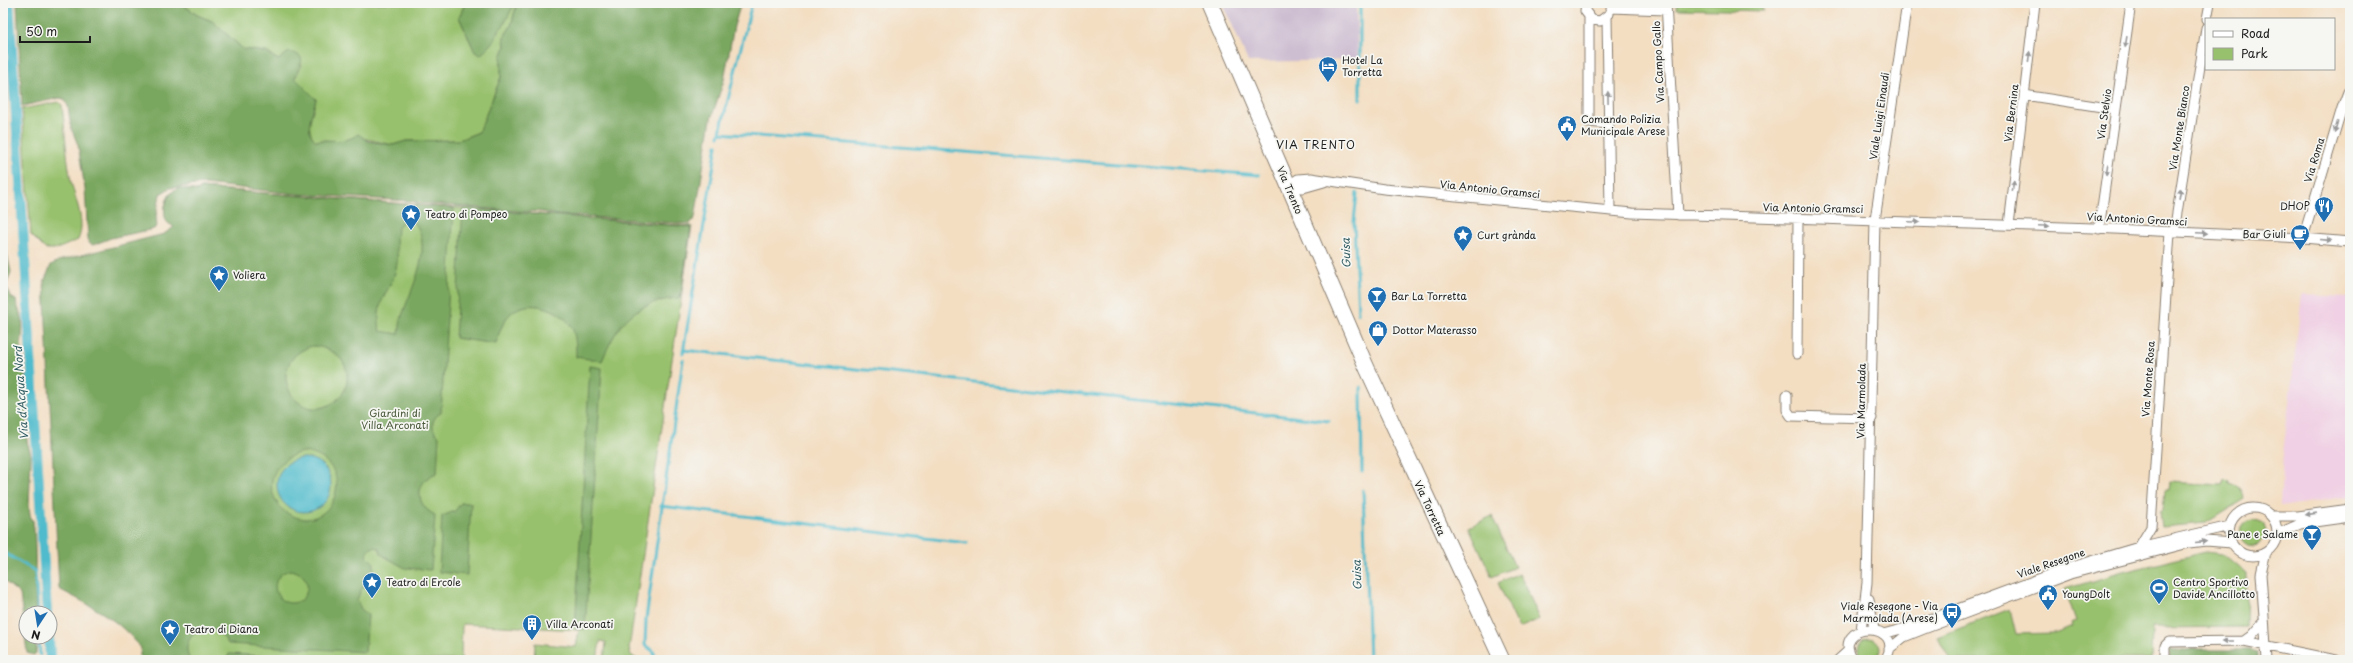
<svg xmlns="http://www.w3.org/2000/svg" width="2353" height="663" viewBox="0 0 2353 663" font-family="'Playpen Sans',sans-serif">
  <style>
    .built { fill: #f0d0e4 }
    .industrial { fill: #cebed1 }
    .green { fill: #98c16d; stroke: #5a6e44 }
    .forest { fill: #7aa760; stroke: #4b623e; fill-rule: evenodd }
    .water { fill: #50bbcc; stroke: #366c74 }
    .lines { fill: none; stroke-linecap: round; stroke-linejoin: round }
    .stream { stroke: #50bbcc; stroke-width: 3 }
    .canal { stroke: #50bbcc; stroke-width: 10 }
    .minor-casing { stroke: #887d6f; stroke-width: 11 }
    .primary-casing { stroke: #887d6f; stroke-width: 17 }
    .minor { stroke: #fff; stroke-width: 9 }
    .primary { stroke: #fff; stroke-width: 15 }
    .oneway { fill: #999 }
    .labels { text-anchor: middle; stroke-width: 3.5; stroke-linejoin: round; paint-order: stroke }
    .poi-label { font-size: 10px; fill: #1c1c1c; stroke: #f6f6f2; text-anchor: start }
    .street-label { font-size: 10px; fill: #1c1c1c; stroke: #f6f6f2 }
    .park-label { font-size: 10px; fill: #475638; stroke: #f6f6f2 }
    .neighbourhood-label { font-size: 11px; letter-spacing: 1px; fill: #1c1c1c; stroke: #f6f6f2 }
    .water-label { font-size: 11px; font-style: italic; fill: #315c62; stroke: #f6f6f2 }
  </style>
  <rect width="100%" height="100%" fill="#f6f6f2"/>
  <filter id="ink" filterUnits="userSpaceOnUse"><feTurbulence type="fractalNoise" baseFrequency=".025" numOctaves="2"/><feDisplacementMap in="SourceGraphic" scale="8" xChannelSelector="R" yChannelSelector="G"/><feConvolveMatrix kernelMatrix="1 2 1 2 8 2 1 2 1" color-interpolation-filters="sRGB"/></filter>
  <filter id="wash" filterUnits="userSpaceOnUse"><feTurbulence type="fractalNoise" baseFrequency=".012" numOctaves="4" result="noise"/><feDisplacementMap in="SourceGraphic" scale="16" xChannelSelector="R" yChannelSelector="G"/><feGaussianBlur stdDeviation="0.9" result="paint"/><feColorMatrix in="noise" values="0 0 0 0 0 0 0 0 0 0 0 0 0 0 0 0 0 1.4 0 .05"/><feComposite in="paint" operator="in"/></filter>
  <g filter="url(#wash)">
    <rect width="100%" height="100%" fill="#f3dec2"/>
    <path class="built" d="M2302 295 2350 297V496L2280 507 2283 453Z"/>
    <path class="industrial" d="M1223 3H1356L1358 60 1248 62Z"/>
    <path class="green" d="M176 3H463L464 6 459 17 475 52 495 39C497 34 513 5 517 3L511 26 504 37 505 46 501 58V77L479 132 459 140 406 141 393 145 362 138H353L338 142 323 140 316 141C303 130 313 113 316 99L295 78 302 65 278 60 266 52 243 49 212 21 197 15 185 6Z
      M1677 3H1758L1764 11 1677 9Z
      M59 102 62 105C65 128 66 152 70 176 73 196 87 220 78 240L57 249H45L31 235 22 109Z
      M180 188 199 191 200 188 692 226 629 649 631 655 638 660H604L606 642 600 641 597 660H534L535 643 576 647 579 630 462 624 461 660H152L197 231 170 224C159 214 166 190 180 188Z
      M2224 479 2229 480V483C2238 486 2242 489 2244 499L2206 523 2162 527 2160 512 2163 511 2165 490H2168L2169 482 2222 485Z
      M1492 516 1515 567 1492 577 1469 527Z
      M2240 533a13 13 0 1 1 26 0a13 13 0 1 1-26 0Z
      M2206 552 2223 554 2247 574 2246 627 2152 628 2151 660H1951L1937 637 2010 609 2016 634 2055 633 2071 626 2070 623 2076 621 2065 589 2123 572Z
      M1519 573 1540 619 1519 628 1498 583Z
      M1858 649a11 11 0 1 1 22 0a11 11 0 1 1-22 0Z"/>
    <path class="forest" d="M17 3H176L185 6 197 15 212 21 243 49 266 52 278 60 289 52C310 56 299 65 295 78L316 99C313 113 303 130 316 141 331 138 344 145 358 134L368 141 393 145 406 141 459 140 479 132 501 77V58L505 46 504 37 511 26 517 3H520V5L522 3H741L734 26 724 80 711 119 695 218 690 224 594 217C583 215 572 216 560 215 549 214 540 210 528 212L420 203 410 201 297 194 204 184 170 188 160 194 156 216 157 226 154 229 111 238 93 245 89 243 88 238 85 189 78 145 71 128 68 106 64 99 60 98 22 106Z
      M463 3H515L503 26 498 31 495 39 481 55 475 52 459 17 464 6Z
      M180 188 199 191 200 188 454 208 441 413C431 418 430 429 439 436L437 473C415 480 414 505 435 515L431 570 405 568 382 555 379 548 374 547 369 549 367 556 374 563 373 585 362 588 357 600 361 609 368 615 365 652 228 644C214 615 176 634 190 660H139L141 648C119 619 91 606 59 589L44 282 51 265 58 261 164 234 174 227C172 225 168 224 167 222 161 213 167 190 180 188ZM407 220 415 223C434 249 410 291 402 316 400 322 400 328 399 334L380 331C374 295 393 293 397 263 399 249 392 238 400 224ZM312 346C336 347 355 366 344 391 341 397 336 401 331 404 293 425 262 362 312 346ZM303 452C359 459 337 531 295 517 288 514 282 511 278 504 262 481 278 457 303 452ZM291 570C308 573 313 590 300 601 275 612 264 575 291 570Z
      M463 208 691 227 680 298C635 301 618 322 602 361L576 357C576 348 576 339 573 330 564 310 534 299 515 310 504 317 499 332 496 344L455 338Z
      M3 217 4 239 11 272 6 286 12 298 16 300C17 306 20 312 22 318 25 336 16 353 25 375L27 441 31 455 29 507 31 520H33C37 551 34 582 36 613H26V637H37L36 653 34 655 27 653 20 594 3 580Z
      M590 366 602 368 585 629 575 630Z
      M461 503H471L467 575 439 572 442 516 455 511Z
      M2169 650H2251L2257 652V659L2170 660Z
      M229 654 338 660H226Z"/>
    <path class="water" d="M277 485a27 27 0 1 1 54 0a27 27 0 1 1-54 0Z"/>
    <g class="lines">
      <path class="stream" d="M1360 3V99
        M720 133 1259 175
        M719 136 752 3
        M1357 193 1354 222 1358 313
        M683 350 1329 421
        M683 353 717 145
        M1361 387 1362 472
        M1363 490 1369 660
        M661 506 967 543
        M3 552 35 571 38 613
        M39 637 40 655
        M655 656 653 651 645 645 646 619 683 360"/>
      <path class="canal" d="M9 3 47 613
        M49 637 50 660"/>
    </g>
  </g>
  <g filter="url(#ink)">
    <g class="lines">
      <defs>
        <path id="minor" d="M1586 3 1585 11 1592 20 1600 21 1609 14
          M1666 3 1678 215
          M1611 8 1666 10
          M1607 17 1610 211
          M1589 18V122L1608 124
          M2207 19 2210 3
          M2024 95 2115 109
          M1288 186 1298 179 1311 178 1384 189 1632 213 2093 228 2303 238 2350 242
          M1288 186 1303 188 1324 182
          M2009 225 2035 3
          M2099 229 2131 3
          M2174 232 2206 28
          M2303 238 2342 108 2348 92 2350 93
          M1797 354 1798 219
          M1787 395V410L1791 416 1872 418
          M2229 532a24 24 0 1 1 48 0a24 24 0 1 1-48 0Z
          M2271 516H2298L2350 509
          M2277 534 2300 524 2350 517
          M2139 547 2151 527 2170 232
          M2266 552 2261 574 2267 660
          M1869 599 1874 629
          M1861 630 1867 583 1875 220 1907 3
          M1883 634 1909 627 2068 568 2139 547 2230 526
          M2244 641 2251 636 2264 621
          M1889 649 1904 637 1924 629 2070 574 2189 543 2206 541 2232 543
          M1838 660 1849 650
          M1853 660C1828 620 1910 620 1885 660
          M2165 660V646L2169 642 2244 641 2336 660"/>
        <path id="primary" d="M1210 3 1366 366 1502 660"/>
      </defs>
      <use href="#minor" class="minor-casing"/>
      <use href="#primary" class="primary-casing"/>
      <use href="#minor" class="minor"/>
      <use href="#primary" class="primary"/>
    </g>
    <defs><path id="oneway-solid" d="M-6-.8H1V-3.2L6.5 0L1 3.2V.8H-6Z"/></defs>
    <g class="oneway">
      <use href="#oneway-solid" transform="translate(2126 42) rotate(99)"/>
      <use href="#oneway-solid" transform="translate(2029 57) rotate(-83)"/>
      <use href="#oneway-solid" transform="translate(1608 97) rotate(-91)"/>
      <use href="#oneway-solid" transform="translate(2336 127) rotate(107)"/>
      <use href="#oneway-solid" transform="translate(2107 170) rotate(98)"/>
      <use href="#oneway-solid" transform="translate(2013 186) rotate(-83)"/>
      <use href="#oneway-solid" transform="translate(2180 194) rotate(-81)"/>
      <use href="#oneway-solid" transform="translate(1914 222) rotate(2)"/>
      <use href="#oneway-solid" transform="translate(2044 226) rotate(2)"/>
      <use href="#oneway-solid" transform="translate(2202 233) rotate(2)"/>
      <use href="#oneway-solid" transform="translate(2326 240) rotate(5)"/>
      <use href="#oneway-solid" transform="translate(2311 514) rotate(172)"/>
      <use href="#oneway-solid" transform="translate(2201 542) rotate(-5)"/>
      <use href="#oneway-solid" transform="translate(2228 641) rotate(180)"/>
    </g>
  </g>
  <defs>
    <symbol id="hotel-pin" viewBox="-11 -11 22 30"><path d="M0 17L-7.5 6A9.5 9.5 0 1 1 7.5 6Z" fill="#1f6fb2" stroke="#f6f6f2"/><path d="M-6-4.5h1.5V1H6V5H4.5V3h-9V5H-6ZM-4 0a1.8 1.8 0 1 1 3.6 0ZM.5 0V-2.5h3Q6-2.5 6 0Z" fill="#fff"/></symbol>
    <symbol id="civic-pin" viewBox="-11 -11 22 30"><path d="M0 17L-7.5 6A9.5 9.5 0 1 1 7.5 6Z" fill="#1f6fb2" stroke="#f6f6f2"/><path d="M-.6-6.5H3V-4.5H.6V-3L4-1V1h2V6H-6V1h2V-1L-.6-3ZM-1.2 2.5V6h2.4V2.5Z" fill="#fff"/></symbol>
    <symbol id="restaurant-pin" viewBox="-11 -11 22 30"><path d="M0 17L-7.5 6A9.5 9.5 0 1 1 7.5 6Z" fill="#1f6fb2" stroke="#f6f6f2"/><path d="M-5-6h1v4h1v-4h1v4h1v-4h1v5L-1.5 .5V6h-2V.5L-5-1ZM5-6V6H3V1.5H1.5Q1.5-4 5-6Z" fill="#fff"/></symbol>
    <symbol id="sight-pin" viewBox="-11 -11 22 30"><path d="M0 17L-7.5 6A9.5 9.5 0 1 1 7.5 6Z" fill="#1f6fb2" stroke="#f6f6f2"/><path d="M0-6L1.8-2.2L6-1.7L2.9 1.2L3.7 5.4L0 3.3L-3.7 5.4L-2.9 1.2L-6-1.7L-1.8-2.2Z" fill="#fff"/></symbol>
    <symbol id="cafe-pin" viewBox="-11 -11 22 30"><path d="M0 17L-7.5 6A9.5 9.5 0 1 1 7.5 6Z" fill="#1f6fb2" stroke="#f6f6f2"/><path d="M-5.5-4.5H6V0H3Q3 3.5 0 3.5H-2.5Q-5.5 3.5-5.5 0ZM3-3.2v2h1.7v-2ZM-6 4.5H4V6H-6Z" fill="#fff"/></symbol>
    <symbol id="bar-pin" viewBox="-11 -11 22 30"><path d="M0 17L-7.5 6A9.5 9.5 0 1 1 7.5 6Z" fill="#1f6fb2" stroke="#f6f6f2"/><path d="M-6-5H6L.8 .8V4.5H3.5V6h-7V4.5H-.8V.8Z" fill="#fff"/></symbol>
    <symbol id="shop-pin" viewBox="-11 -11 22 30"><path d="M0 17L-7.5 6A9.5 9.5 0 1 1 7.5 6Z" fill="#1f6fb2" stroke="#f6f6f2"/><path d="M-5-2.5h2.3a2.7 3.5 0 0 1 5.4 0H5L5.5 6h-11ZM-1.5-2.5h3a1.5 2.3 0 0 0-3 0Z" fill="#fff"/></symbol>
    <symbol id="stadium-pin" viewBox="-11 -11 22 30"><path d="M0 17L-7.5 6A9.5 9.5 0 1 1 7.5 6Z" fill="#1f6fb2" stroke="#f6f6f2"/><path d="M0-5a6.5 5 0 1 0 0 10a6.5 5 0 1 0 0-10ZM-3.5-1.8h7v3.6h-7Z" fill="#fff"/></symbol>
    <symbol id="bus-pin" viewBox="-11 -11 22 30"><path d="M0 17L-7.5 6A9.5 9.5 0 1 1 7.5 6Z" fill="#1f6fb2" stroke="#f6f6f2"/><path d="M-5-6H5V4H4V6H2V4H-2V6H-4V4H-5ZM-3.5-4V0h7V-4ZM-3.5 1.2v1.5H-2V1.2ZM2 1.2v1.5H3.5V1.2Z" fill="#fff"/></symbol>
    <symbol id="building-pin" viewBox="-11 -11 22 30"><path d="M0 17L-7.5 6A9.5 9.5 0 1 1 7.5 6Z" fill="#1f6fb2" stroke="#f6f6f2"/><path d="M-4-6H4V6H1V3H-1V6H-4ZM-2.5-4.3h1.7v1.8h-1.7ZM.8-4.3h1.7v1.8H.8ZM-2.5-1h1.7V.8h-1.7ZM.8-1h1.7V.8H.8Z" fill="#fff"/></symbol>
  </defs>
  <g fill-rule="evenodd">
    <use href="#hotel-pin" x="1317" y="55" width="22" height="30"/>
    <use href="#civic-pin" x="1556" y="114" width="22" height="30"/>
    <use href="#restaurant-pin" x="2313" y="195" width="22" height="30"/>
    <use href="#sight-pin" x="400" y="203" width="22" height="30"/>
    <use href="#cafe-pin" x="2289" y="223" width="22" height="30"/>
    <use href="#sight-pin" x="1452" y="224" width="22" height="30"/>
    <use href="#sight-pin" x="208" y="264" width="22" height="30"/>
    <use href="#bar-pin" x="1366" y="285" width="22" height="30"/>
    <use href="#shop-pin" x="1367" y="319" width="22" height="30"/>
    <use href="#bar-pin" x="2301" y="523" width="22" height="30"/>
    <use href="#sight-pin" x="361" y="571" width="22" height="30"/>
    <use href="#stadium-pin" x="2148" y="577" width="22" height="30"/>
    <use href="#civic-pin" x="2037" y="583" width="22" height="30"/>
    <use href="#bus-pin" x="1941" y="601" width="22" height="30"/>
    <use href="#building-pin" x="521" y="613" width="22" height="30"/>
    <use href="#sight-pin" x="159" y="618" width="22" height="30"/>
  </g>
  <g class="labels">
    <g class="poi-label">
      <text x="1342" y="64">Hotel La<tspan x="1342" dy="12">Torretta</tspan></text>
      <text x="1581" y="123">Comando Polizia<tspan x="1581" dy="12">Municipale Arese</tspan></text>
      <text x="2310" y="210" text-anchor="end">DHOP</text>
      <text x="425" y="218">Teatro di Pompeo</text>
      <text x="2286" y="238" text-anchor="end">Bar Giuli</text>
      <text x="1477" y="239">Curt grànda</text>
      <text x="233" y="279">Voliera</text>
      <text x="1391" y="300">Bar La Torretta</text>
      <text x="1392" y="334">Dottor Materasso</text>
      <text x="2298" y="538" text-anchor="end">Pane e Salame</text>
      <text x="386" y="586">Teatro di Ercole</text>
      <text x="2173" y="586">Centro Sportivo<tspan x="2173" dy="12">Davide Ancillotto</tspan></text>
      <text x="2062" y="598">YoungDoIt</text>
      <text x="1938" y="610" text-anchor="end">Viale Resegone - Via<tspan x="1938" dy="12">Marmolada (Arese)</tspan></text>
      <text x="546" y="628">Villa Arconati</text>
      <text x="184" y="633">Teatro di Diana</text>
    </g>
    <g class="street-label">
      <text transform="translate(1658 62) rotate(-93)" y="4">Via Campo Gallo</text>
      <text transform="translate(2011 113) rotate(-83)" y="4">Via Bernina</text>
      <text transform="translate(2104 114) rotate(-82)" y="4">Via Stelvio</text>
      <text transform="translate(1879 116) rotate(-82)" y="4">Viale Luigi Einaudi</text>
      <text transform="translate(2179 128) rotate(-81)" y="4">Via Monte Bianco</text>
      <text transform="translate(2314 160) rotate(-73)" y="4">Via Roma</text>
      <text transform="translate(1490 189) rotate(6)" y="4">Via Antonio Gramsci</text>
      <text transform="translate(1290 190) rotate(67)" y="4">Via Trento</text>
      <text transform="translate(1813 208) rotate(1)" y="4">Via Antonio Gramsci</text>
      <text transform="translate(2137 219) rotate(3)" y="4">Via Antonio Gramsci</text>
      <text transform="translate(2148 379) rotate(-86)" y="4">Via Monte Rosa</text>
      <text transform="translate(1861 401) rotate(-89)" y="4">Via Marmolada</text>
      <text transform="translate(1430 508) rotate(65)" y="4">Via Torretta</text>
      <text transform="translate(2051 563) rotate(-19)" y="4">Viale Resegone</text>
    </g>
    <g class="park-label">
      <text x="395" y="417">Giardini di<tspan x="395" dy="12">Villa Arconati</tspan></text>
    </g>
    <g class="neighbourhood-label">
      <text x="1316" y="149">VIA TRENTO</text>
    </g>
    <g class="water-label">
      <text transform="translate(1346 253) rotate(-92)" y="4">Guisa</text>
      <text transform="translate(21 393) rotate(-94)" y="4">Via d'Acqua Nord</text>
      <text transform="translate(1357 575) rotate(-92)" y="4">Guisa</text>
    </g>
  </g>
  <rect width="2353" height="663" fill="none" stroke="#f6f6f2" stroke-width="16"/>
  <rect x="2205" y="18" width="130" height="52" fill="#f6f6f2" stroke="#9f9f9c"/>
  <rect x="2213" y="31" width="20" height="6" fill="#ffffff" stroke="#9f9f9c"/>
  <text x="2241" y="38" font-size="12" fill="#1c1c1c">Road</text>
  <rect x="2213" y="48" width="20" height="12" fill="#98c16d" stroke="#9f9f9c"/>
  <text x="2241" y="58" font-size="12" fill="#1c1c1c">Park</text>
  <g transform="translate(38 625) rotate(192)"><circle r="19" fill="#f6f6f2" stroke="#9f9f9c"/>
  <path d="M0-3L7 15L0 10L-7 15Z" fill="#1f6fb2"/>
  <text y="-6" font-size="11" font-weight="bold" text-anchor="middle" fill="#1c1c1c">N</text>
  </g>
  <path d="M20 36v6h70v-6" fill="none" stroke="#1c1c1c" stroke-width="2"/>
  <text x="26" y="36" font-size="12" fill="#1c1c1c" stroke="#f6f6f2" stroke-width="3" paint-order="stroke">50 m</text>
</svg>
